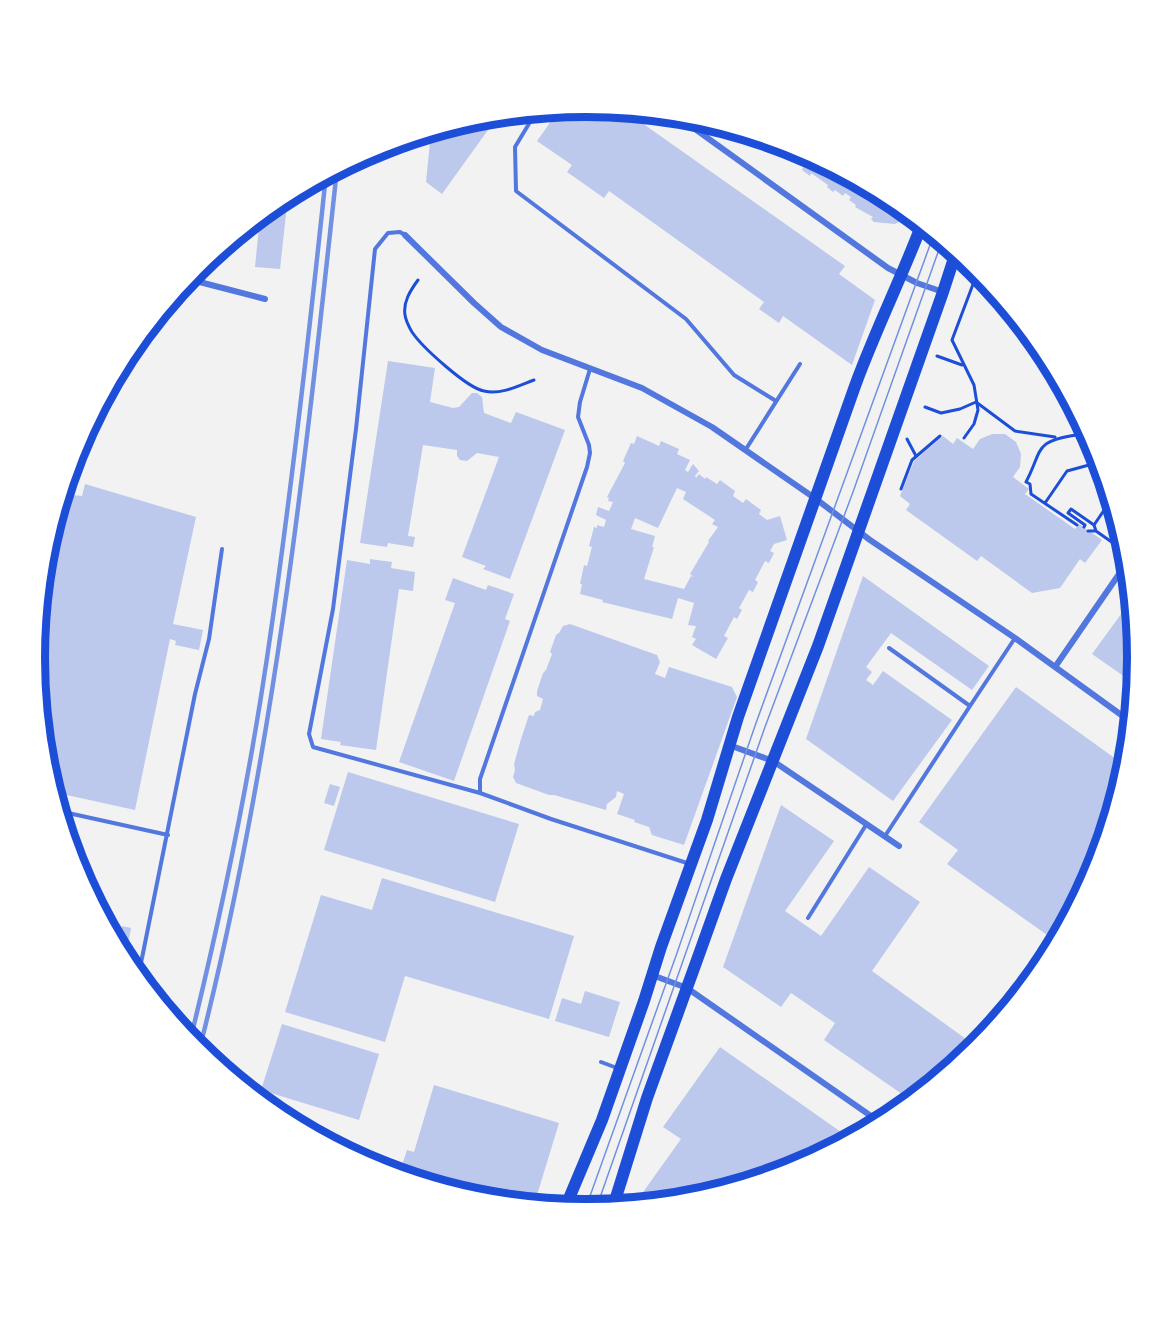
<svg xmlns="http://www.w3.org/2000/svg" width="1172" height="1317" viewBox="0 0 1172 1317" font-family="Quicksand,sans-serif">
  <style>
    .building { fill: #bdc9ec; fill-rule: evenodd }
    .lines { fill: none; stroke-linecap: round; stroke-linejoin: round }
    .path { stroke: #1d4ed8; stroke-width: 3 }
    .service { stroke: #5277de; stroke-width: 4 }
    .minor { stroke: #5277de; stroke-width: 6 }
    .primary { stroke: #1d4ed8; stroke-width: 12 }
    .tram { stroke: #7290e2; stroke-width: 1.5 }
    .rail { stroke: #7290e2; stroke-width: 4.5 }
    .rim { fill: none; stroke: #1d4ed8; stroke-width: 8 }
  </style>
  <rect width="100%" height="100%" fill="#f2f2f2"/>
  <path class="building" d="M586 107 625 111 845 266 839 274 875 300 852 365 783 316 779 323 759 309 764 302 609 191 604 198 567 172 572 165 537 141 559 110Z
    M498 116 442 194 426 182 431 132 479 118Z
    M774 142 797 149 893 200 908 212 903 220 895 224 874 222 871 219 873 217 855 207 856 205 849 200 851 197 845 193 843 196 835 190 833 192 827 187 828 185 811 173 810 176 802 170 803 167 788 157 787 159 778 153 780 151 772 145Z
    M288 196 280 269 255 267 260 216Z
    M388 361 435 368 430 402 453 408 459 407 472 393H477L482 397 484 413 511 423 516 412 565 430 510 579 483 569 486 566 462 557 499 457 477 453 467 461 460 460 457 456V450L423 445 408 536 415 537 413 547 388 543 387 547 360 543Z
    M992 434H1005L1016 442 1021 454 1020 467 1013 477 1029 489 1025 494 1075 529 1079 524 1102 540 1085 563 1080 559 1060 588 1032 593 981 556 977 561 906 510 910 504 900 496 914 461 943 436 953 444 957 438 973 449 980 439Z
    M637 436 659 446 661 441 679 449 677 454 690 460 685 470 688 472 693 464 699 471 695 476 696 478 699 474 705 479 706 477 717 484 720 480 735 491 733 496 743 503 746 499 761 510 759 514 767 520 780 516 787 540 774 544 770 551 774 553 769 563 765 561 755 580 758 582 753 592 749 590 739 608 742 610 737 619 734 617 724 636 728 638 716 659 692 645 696 639 692 637 696 626 688 625 694 603 678 598 672 619 602 602 603 600 580 594 582 584H580L584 565 587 566 592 547 589 546 594 527 597 528V525L604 527 606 520 596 515 598 507 609 511 610 509 613 502 608 501 609 498 607 497 625 463 623 461 631 443 634 444ZM677 488 686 492 683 499 715 520 712 524 718 527 708 541 709 542 690 574 694 577 691 576 684 589 644 579 654 547H652L655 536 631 529 635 518 658 528Z
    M85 484 196 517 173 624 203 630 199 650 175 645 176 641 170 639 135 810 53 792 45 766 36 671 44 632 37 631 40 600 58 515 67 518 72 495 82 496Z
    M370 559 392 562 391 568 415 572 413 591 399 589 376 750 340 745 341 742 321 739 347 560 370 564Z
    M863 576 989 666 972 690 891 633 866 667 872 672 866 680 873 685 883 671 952 720 893 801 806 739Z
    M453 578 486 590 488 585 514 594 505 619 510 621 454 781 399 762 455 603 445 600Z
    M1132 599 1137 659 1135 684 1092 654Z
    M570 624 657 655 660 662 655 674 665 678 669 667 732 687 737 697 684 845 652 835 649 827 634 822 635 820 617 814 624 794 617 791 616 797 607 804 606 810 554 795H549L516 783 513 777 515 770 514 764 521 739 529 715 534 716 535 712 540 710 543 699 537 696V691L543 673 546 670 552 654 550 652 556 635 559 633 563 626Z
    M1016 687 1127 767 1095 870 1057 942 947 864 958 850 919 822Z
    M348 772 519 824 495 902 324 850Z
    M330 784 340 787 334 806 324 803Z
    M781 805 834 841 785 911 821 936 869 867 920 902 872 971 977 1047 912 1101 824 1040 835 1023 791 993 781 1007 723 967Z
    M382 878 574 936 549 1019 405 976 385 1042 285 1012 321 895 372 910Z
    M122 926 131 928 125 960 118 947Z
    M585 991 620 1002 609 1037 555 1021 562 998 581 1004Z
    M282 1024 379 1054 359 1120 261 1090Z
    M720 1047 851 1139 797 1168 693 1199 654 1203 641 1195 681 1139 663 1127Z
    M434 1085 559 1123 534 1205 478 1199 406 1177 409 1167 402 1165 407 1150 414 1152Z"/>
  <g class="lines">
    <path class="path" d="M753 142 757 137
      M418 280C410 291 403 302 405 315 406 321 409 327 412 332 422 347 467 388 484 391 501 395 518 386 534 380
      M937 356 962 365
      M925 407 941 413 960 409 976 402 1015 431 1055 437
      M1077 435 1099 459
      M964 438 974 424 978 410 974 385 952 340 978 271
      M907 439 916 456
      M901 489 912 460 940 436
      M1045 503 1067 471 1100 462
      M1077 525 1031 494 1030 484 1026 482C1043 450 1033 441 1077 435L1084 425
      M1094 525 1111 500
      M1084 527 1085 525 1068 513 1071 509 1094 525 1096 531 1123 550
      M1088 531H1096"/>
    <path class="service" d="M536 112 515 147 516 191 686 319 734 375 776 401
      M405 235 400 232 388 233 375 249 356 429 333 609 309 734 313 747 480 793
      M194 280 198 267
      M590 369 580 402 578 417 589 445 590 453 587 467 480 779V793L551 819 690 864
      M746 449 800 364
      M889 648 970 706 1015 638
      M59 811 168 835
      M885 836 970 706
      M808 918 866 825
      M138 978 195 694 209 639 222 549
      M601 1062 617 1068"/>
    <path class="minor" d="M677 116 888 268 917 283 943 292
      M405 235 474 303 501 327 542 350 642 388 712 427 816 499 870 540 1015 638 1131 722
      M188 279 265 299
      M1055 667 1128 561
      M729 745 773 761 899 846
      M652 975 687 988 881 1123
      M568 1199 598 1209"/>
    <path class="primary" d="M613 1207 647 1098 697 960 726 879 818 646 943 292 956 252
      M565 1208 602 1120 644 1001 661 947 707 820 738 717 855 386C875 331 901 279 922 224"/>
    <path class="tram" d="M596 1209 765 727 853 492 942 241
      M585 1210 677 953 756 723 934 234"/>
    <path class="rail" d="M190 1041C221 915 248 786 267 658 291 497 309 336 326 175
      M199 1051C273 762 305 465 337 169"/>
  </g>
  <path d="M0 0H1172V1317H0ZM45 658a541 541 0 1 1 1082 0a541 541 0 1 1-1082 0Z" fill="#fff" fill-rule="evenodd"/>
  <path class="rim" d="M45 658a541 541 0 1 1 1082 0a541 541 0 1 1-1082 0Z"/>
</svg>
